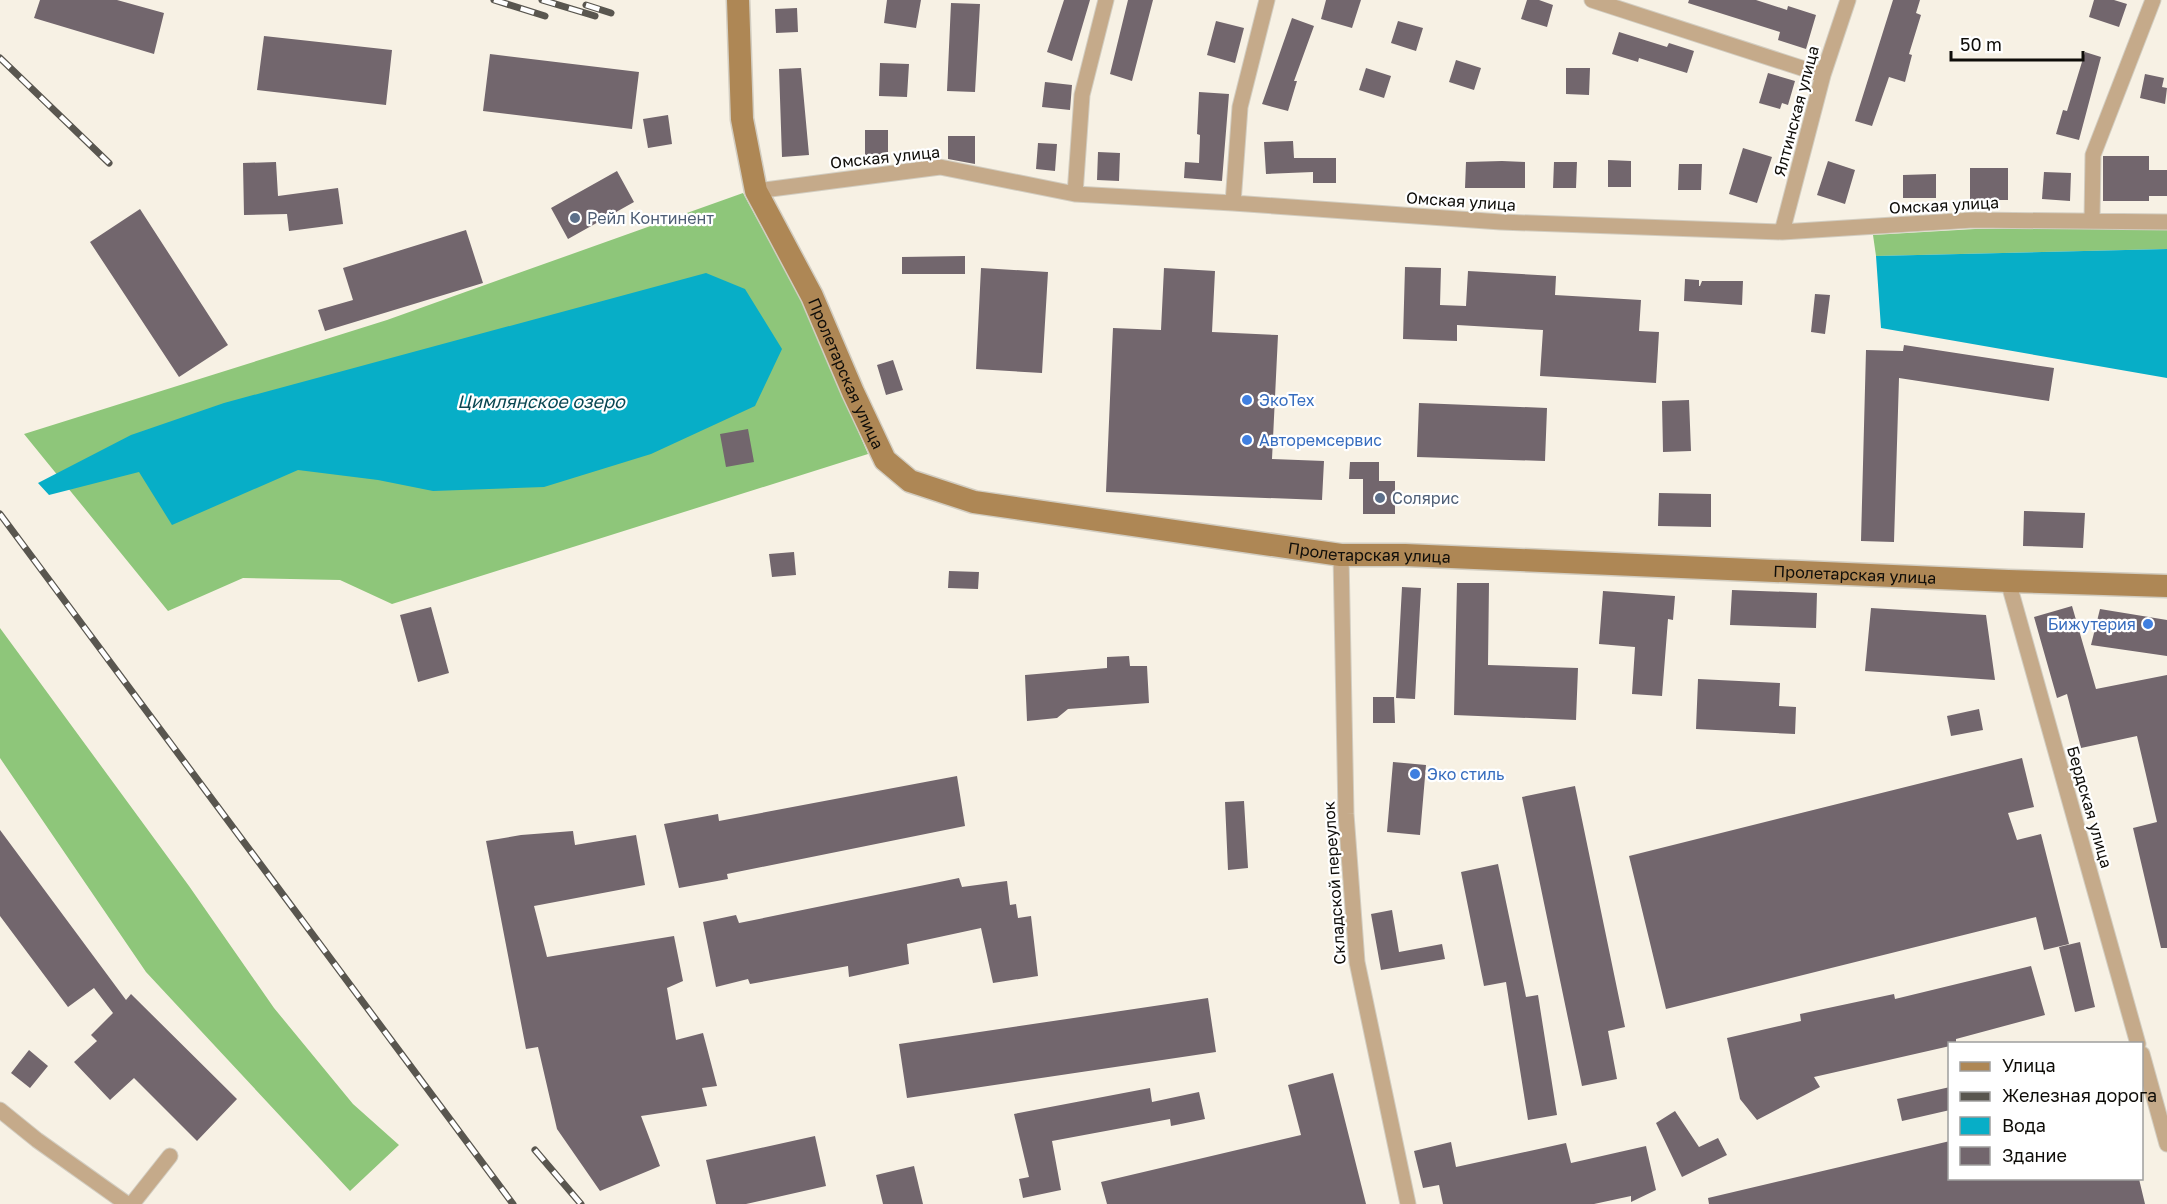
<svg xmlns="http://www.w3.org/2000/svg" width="2167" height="1204" viewBox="0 0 2167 1204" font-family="'Golos Text',sans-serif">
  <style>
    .forest { fill: #8ec67a }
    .water { fill: #07aec7 }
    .building { fill: #72666d }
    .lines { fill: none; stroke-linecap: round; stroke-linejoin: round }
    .street-casing { stroke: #d2cdc1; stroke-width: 17 }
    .secondary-casing { stroke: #d2cdc1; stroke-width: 25 }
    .street { stroke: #c5aa8a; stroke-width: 15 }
    .secondary { stroke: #ae8755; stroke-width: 22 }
    .rail-casing { stroke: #59564f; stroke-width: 7 }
    .rail { stroke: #fff; stroke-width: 4.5; stroke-dasharray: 14; stroke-linecap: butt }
    .service-dot { fill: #5c6f8a; stroke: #fff; stroke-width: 2 }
    .shop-dot { fill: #3f7fe0; stroke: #fff; stroke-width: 2 }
    .labels { text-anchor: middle; stroke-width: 4.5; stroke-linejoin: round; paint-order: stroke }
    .street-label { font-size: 16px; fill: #0f0d09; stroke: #fff }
    .service-label { font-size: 16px; fill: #4e5e75; stroke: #fff; text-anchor: start }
    .shop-label { font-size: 16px; fill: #366cbe; stroke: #fff; text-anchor: start }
    .water-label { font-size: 18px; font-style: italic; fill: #0a4752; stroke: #fff }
  </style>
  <rect width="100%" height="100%" fill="#f7f1e4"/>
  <path class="forest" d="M743 193 802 301 868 454 392 604 340 580 243 578 168 611 24 434 387 320Z
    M2091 227 2167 230V249L1876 256 1873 235 1975 229Z
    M0 628 189 886 274 1008 353 1104 399 1145 350 1191 146 972 0 758Z"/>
  <path class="water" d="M2167 249V378L1881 328 1876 256Z
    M706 273 745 289 782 349 755 406 651 454 544 487 433 491 378 480 298 470 172 525 139 472 49 495 38 483 131 435 224 403Z"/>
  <path class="building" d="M40 0H117L164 13 154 54 34 18Z
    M887 0H921L916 28 884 23Z
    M1064 0H1090L1072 61 1047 52Z
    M1128 0H1153L1132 81 1110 74Z
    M1326 0H1361L1352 28 1321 19Z
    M1527 0H1539L1553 5 1547 27 1521 19Z
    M1689 0H1756L1787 10 1788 6 1816 15 1806 49 1778 40 1780 32 1688 3Z
    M1893 0H1920L1916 13 1921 15 1909 54 1912 55 1905 82 1889 77 1872 126 1855 121Z
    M2094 0H2114L2127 4 2119 27 2089 17Z
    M951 3 980 4 975 92 947 91Z
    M797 8 798 32 776 33 775 9Z
    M1292 18 1314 26 1294 81H1297L1288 111 1262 104Z
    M1216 21 1244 28 1235 63 1207 55Z
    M1398 21 1423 28 1416 51 1391 43Z
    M1619 32 1667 47 1669 43 1694 51 1687 73 1639 58 1638 62 1612 54Z
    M264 36 392 50 386 105 257 90Z
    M2085 52 2101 57 2079 140 2056 134 2063 110 2067 111Z
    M490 54 639 72 632 129 483 111Z
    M1456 60 1481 68 1474 90 1449 82Z
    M880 63 909 64 907 97 879 96Z
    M801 68 809 155 782 157 779 69Z
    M1366 68 1391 76 1384 98 1359 90Z
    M1566 68H1590L1589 95 1566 94Z
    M1768 73 1795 81 1788 105 1782 103 1780 109 1759 103Z
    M2145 74 2164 78 2162 87 2167 88 2165 104 2140 98Z
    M1045 82 1072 85 1070 110 1042 107Z
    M1199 92 1229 94 1222 181 1184 178 1185 162 1199 163 1200 135 1197 134Z
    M668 115 672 144 648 148 643 119Z
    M865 130H888V155H865Z
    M948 136H975V164L948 159Z
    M1293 141 1294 158H1336V183H1313V172L1266 174 1264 142Z
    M1038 143 1057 144 1055 171 1036 169Z
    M1743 148 1772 157 1757 203 1729 194Z
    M1098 152 1120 153 1119 181 1097 180Z
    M2103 156H2149V170H2167V196H2149V201H2103Z
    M1608 160 1631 161V187H1608Z
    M1502 161 1525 162V188H1465L1466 162Z
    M1828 161 1855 170 1845 204 1817 195Z
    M276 162 278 196 338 188 343 224 289 231 287 214 244 215 243 163Z
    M1554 162H1577L1576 188H1553Z
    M1679 164H1702L1701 190H1678Z
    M1970 168H2008V200H1970Z
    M617 171 634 202 568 239 551 208Z
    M2044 172 2071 173 2070 201 2042 199Z
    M1936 174V198H1903V175Z
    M140 209 228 345 179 377 90 242Z
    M466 230 483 283 325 331 318 310 353 300 343 268Z
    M965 256V274H902V257Z
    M1405 267 1441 268 1440 305 1466 306 1468 271 1556 276 1555 295 1641 300 1639 331 1659 332 1656 383 1540 376 1543 330 1457 325V341L1403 339Z
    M981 268 1048 272 1042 373 976 369Z
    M1164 268 1215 271 1212 332 1278 335 1272 459 1324 461 1322 500 1106 492 1113 328 1161 330Z
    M1685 279 1699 280V286H1700L1702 281H1743L1742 305 1684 301Z
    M1815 294 1830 295 1825 334 1811 332Z
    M1904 345 2054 368 2049 401 1899 378 1894 542 1861 541 1866 350 1903 351Z
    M893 360 903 390 886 395 877 365Z
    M1689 400 1691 451 1663 452 1662 401Z
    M1419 403 1547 408 1545 461 1417 457Z
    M748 429 754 462 726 467 720 434Z
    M1350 462H1379V481H1395V514H1363V479H1349Z
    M1659 493 1711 494V527L1658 526Z
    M2024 511 2085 513 2083 548 2023 546Z
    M794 552 796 575 772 577 769 554Z
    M949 571 979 572 978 589 948 588Z
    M1457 583H1489L1488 665 1578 668 1576 720 1454 715Z
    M1402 587 1421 588 1415 699 1396 698Z
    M1732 590 1817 593 1816 628 1730 625Z
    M1603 591 1675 596 1673 620 1668 619 1662 696 1632 694 1635 647 1599 644Z
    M2072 606 2096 689 2167 675V948H2161L2133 828 2157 822 2137 736 2081 748 2067 694 2057 698 2034 617Z
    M431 607 449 673 418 682 400 615Z
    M1871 608 1986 615 1995 680 1865 671Z
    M2100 609 2167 620V656L2091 645Z
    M1129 656 1130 666H1147L1149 703 1068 709 1057 718 1027 721 1025 675 1107 668V657Z
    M1698 679 1780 683 1779 706 1796 707 1795 734 1696 729Z
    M1373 697H1394L1395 723H1373Z
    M1979 709 1983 730 1951 736 1947 716Z
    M2022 758 2034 807 2008 813 2017 840 2041 834 2069 944 2044 950 2036 917 1666 1009 1629 856Z
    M1393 762 1426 765 1420 835 1387 832Z
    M957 776 965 826 727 874 728 879 679 888 664 824 718 814 719 821Z
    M1575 786 1625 1027 1608 1031 1617 1079 1582 1086 1522 797Z
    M1244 801 1248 868 1228 870 1225 802Z
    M0 830 126 1000 131 994 237 1099 197 1141 134 1078 110 1100 74 1062 97 1041 91 1035 113 1013 94 988 68 1007 0 916Z
    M573 831 575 845 636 835 645 885 534 906 547 957 674 936 683 981 667 988 676 1040 703 1033 717 1086 702 1088 707 1106 641 1116 660 1166 600 1191 557 1129 538 1047 526 1049 486 841 521 835Z
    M1498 864 1526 997 1538 995 1557 1115 1528 1120 1506 982 1484 986 1461 872Z
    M959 878 962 887 1007 881 1010 905 1016 904 1018 918 1031 916 1038 976 993 983 981 928 907 944 909 964 849 977 848 966 750 984 748 979 716 987 703 922 736 915 739 923Z
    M1392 910 1399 952 1442 944 1445 959 1381 970 1371 914Z
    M2080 942 2095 1007 2075 1012 2059 947Z
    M2031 966 2045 1015 1956 1039V1044H1950V1046L1814 1077 1820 1087 1757 1120 1740 1099 1727 1038 1801 1021 1800 1014 1894 994 1895 999Z
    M1208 998 1216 1052 907 1098 899 1044Z
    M29 1050 48 1066 30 1088 11 1073Z
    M1333 1073 1366 1204H1107L1101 1182 1301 1135 1288 1085Z
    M1950 1087V1110L1902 1121 1897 1099Z
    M1150 1088 1152 1102 1199 1092 1205 1119 1171 1126 1170 1119 1052 1141 1061 1190 1023 1198 1019 1179 1029 1177 1014 1114Z
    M1675 1111 1699 1147 1718 1138 1727 1155 1682 1177 1656 1123Z
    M815 1136 826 1186 746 1204H716L706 1160Z
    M1950 1141V1179H2139L2145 1204H1709L1708 1198Z
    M1451 1142 1456 1167 1566 1143 1571 1163 1646 1146 1656 1190 1631 1202V1196L1594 1204H1443L1439 1185 1423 1188 1414 1151Z
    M914 1166 923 1204H883L876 1175Z"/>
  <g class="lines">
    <defs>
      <path id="street" d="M1592 0 1823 75
        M756 191 940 167 1075 194 1233 203 1501 222 1782 232 1973 220 2167 222
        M1075 194 1082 95 1106 0
        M1233 203 1240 107 1267 0
        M2092 220 2093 155 2153 0
        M1782 232 1823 75 1848 0
        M1341 555 1346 814 1357 962 1408 1204
        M2008 581 2138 1044
        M2142 1054 2167 1144
        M0 1110 37 1140 127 1204
        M132 1204 170 1156"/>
      <g id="secondary">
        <path id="s1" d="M738 0 742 119 756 191 812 296 853 392 885 460 910 481 974 502 1341 555H1405L2008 581 2167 586"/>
      </g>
    </defs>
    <use href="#street" class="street-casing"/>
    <use href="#secondary" class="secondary-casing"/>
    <use href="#street" class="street"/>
    <use href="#secondary" class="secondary"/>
    <defs>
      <path id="rail" d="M494 0 545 16
        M542 0 595 16
        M586 5 611 13
        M0 58 109 163
        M0 514 513 1204
        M535 1150 581 1204"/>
    </defs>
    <use href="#rail" class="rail-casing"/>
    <use href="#rail" class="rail"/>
  </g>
  <g class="service-dot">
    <circle cx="575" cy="218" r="6"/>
    <circle cx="1380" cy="498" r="6"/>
  </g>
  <g class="shop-dot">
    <circle cx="1247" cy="400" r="6"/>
    <circle cx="1247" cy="440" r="6"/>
    <circle cx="2148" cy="624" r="6"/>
    <circle cx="1415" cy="774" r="6"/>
  </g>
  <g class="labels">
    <g class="street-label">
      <text transform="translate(1796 111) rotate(-75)" y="6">Ялтинская улица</text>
      <text transform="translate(885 157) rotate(-6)" y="6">Омская улица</text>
      <text transform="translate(1461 201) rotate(4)" y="6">Омская улица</text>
      <text transform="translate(1944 205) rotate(-3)" y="6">Омская улица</text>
      <text dy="6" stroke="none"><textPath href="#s1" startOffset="396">Пролетарская улица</textPath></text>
      <text dy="6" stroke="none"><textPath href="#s1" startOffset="990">Пролетарская улица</textPath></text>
      <text dy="6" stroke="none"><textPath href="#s1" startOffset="1476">Пролетарская улица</textPath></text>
      <text transform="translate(2090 807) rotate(74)" y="6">Бердская улица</text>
      <text transform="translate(1334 883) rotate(-94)" y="6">Складской переулок</text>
    </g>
    <g class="service-label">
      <text x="587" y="224">Рейл Континент</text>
      <text x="1392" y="504">Солярис</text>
    </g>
    <g class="shop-label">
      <text x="1259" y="406">ЭкоТех</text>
      <text x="1259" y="446">Авторемсервис</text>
      <text x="2136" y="630" text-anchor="end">Бижутерия</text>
      <text x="1427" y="780">Эко стиль</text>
    </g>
    <g class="water-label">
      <text x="541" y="408">Цимлянское озеро</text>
    </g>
  </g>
  <rect x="1948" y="1042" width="195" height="138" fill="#ffffff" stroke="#9f9e9d" stroke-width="1.5"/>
  <rect x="1960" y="1062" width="30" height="9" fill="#ae8755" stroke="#9f9e9d" stroke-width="1.5"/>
  <text x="2002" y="1072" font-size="18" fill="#0f0d09">Улица</text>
  <rect x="1960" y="1092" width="30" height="9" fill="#59564f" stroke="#9f9e9d" stroke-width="1.5"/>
  <text x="2002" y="1102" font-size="18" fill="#0f0d09">Железная дорога</text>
  <rect x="1960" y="1117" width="30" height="18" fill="#07aec7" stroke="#9f9e9d" stroke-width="1.5"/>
  <text x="2002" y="1132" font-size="18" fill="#0f0d09">Вода</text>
  <rect x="1960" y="1147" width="30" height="18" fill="#72666d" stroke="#9f9e9d" stroke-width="1.5"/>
  <text x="2002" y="1162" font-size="18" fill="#0f0d09">Здание</text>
  <path d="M1951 51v9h132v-9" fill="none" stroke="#0f0d09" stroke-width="3"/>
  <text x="1960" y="51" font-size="18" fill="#0f0d09" stroke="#ffffff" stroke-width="4.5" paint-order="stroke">50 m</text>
</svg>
